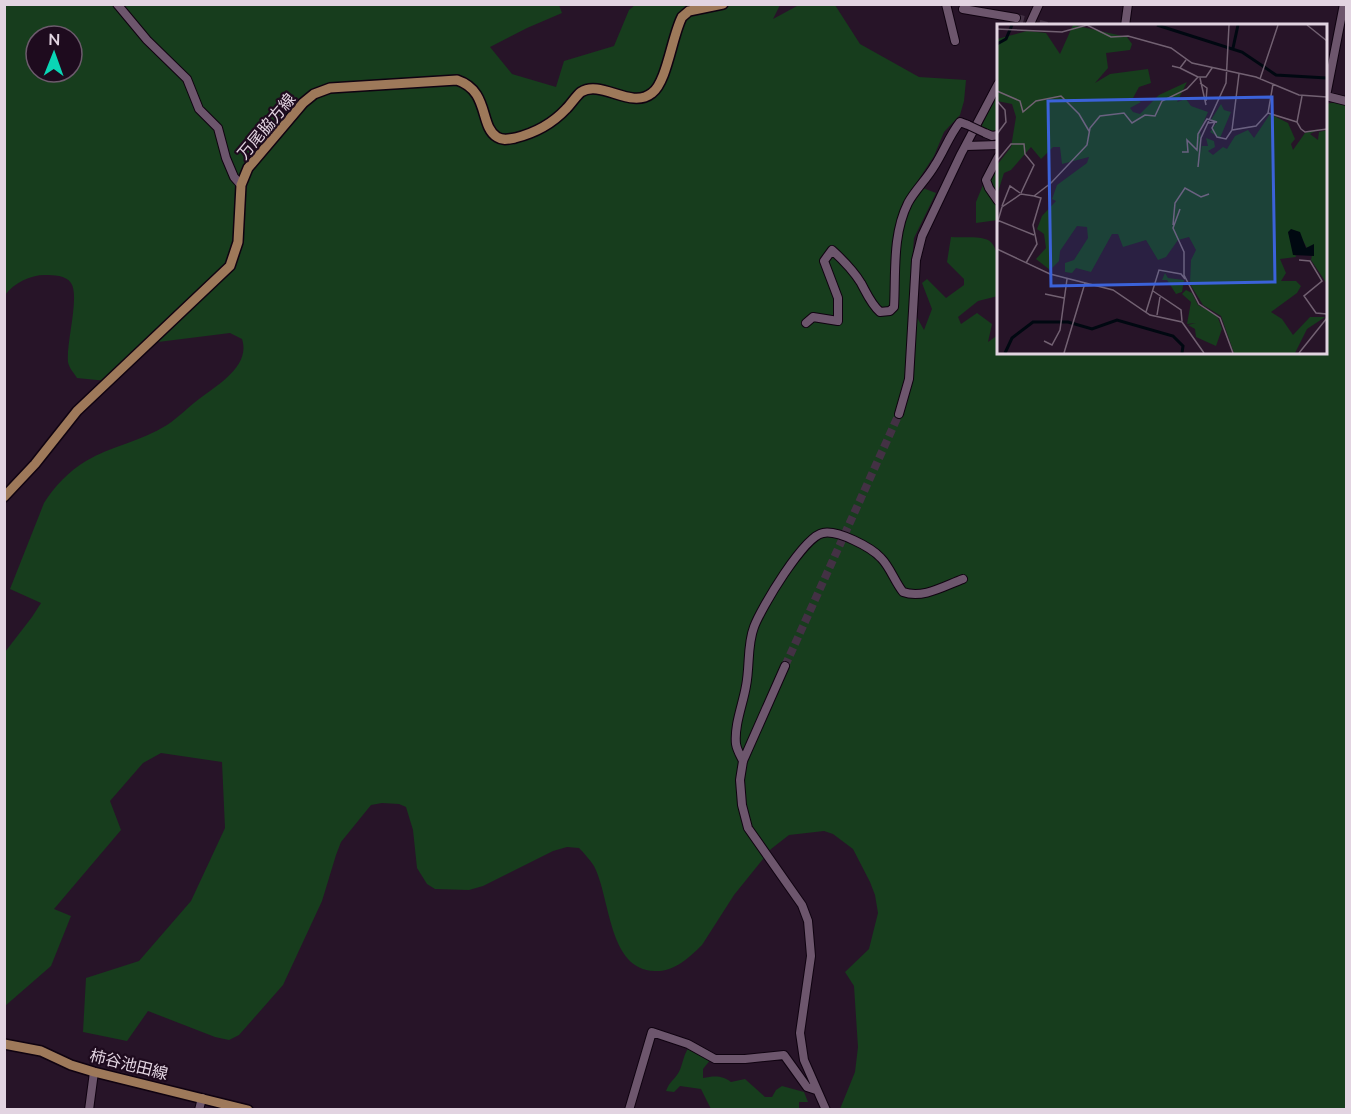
<svg xmlns="http://www.w3.org/2000/svg" width="1351" height="1114" viewBox="0 0 1351 1114" font-family="'Nunito Sans','Noto Sans JP',sans-serif">
  <style>
    .green { fill: #173d1d; fill-rule: evenodd }
    .lines { fill: none; stroke-linecap: round; stroke-linejoin: round }
    .minor-tunnel { stroke: #433144; stroke-width: 8; stroke-dasharray: 8 4; stroke-linecap: butt }
    .minor-casing { stroke: #0f0210; stroke-width: 10 }
    .major-casing { stroke: #0f0210; stroke-width: 12 }
    .minor { stroke: #6d566d; stroke-width: 8 }
    .major { stroke: #9e795a; stroke-width: 9 }
    .minor-bridge-casing { stroke: #0f0210; stroke-width: 10; stroke-linecap: butt }
    .minor-bridge { stroke: #6d566d; stroke-width: 8 }
    .labels { text-anchor: middle; stroke-width: 4.5; stroke-linejoin: round; paint-order: stroke }
    .street-label { font-size: 16px; fill: #e2d4e1; stroke: #1e0b1e }
    .inset-river { fill: none; stroke: #000811; stroke-width: 3 }
    .inset-road { fill: none; stroke: #726172; stroke-width: 1.5 }
    .view { fill: #3b62d9; fill-opacity: 0.15; stroke: #3b62d9; stroke-width: 3 }
    .inset-edge { fill: none; stroke: #e2d4e1; stroke-width: 3 }
  </style>
  <rect width="100%" height="100%" fill="#271428"/>
  <path class="green" d="M808 4 835 5 860 44 919 77 966 80 964 101 960 115 944 132 934 156 915 185 936 193 914 238 909 303 924 330 932 309 922 283 927 279 946 298 964 285V279L947 262 951 237C961 238 975 236 985 239 1003 243 998 282 998 296L978 301 958 317 961 324 977 313 992 324 988 342 998 335V352H1326V104L1336 102 1346 105V1109H840L855 1072 858 1047 854 986 845 972 869 949 878 913 875 895 870 882 853 849 833 834 824 831 789 835 771 849 734 895 702 945C689 958 674 972 655 971 608 970 611 899 594 866 590 860 584 853 579 848L567 847 553 851 483 886 469 890 435 889 427 884 417 868 413 830 406 807 399 804 382 803 371 805 341 842 336 855 322 901 283 985 239 1035 229 1040 215 1037 148 1011 127 1041 83 1032 86 978 139 961 191 901 225 828 222 762 161 753 143 763 110 801 121 830 54 909 71 916 51 966 5 1006V652L32 617 41 603 10 589 44 503C54 487 69 471 86 461 111 446 142 441 167 425 178 418 188 407 199 399 217 385 251 366 242 339L230 333 158 342 107 381 77 378C74 373 69 368 68 362 66 343 80 296 71 283 66 275 53 275 45 275 30 275 14 283 5 295V5H559L562 13 527 28 490 47 512 74 556 87 564 61 614 46 629 10 635 5H780L773 19 797 6ZM36 36H72V72H36Z
    M998 93V131L994 132 981 127Z
    M996 153 998 155V220L976 223V202Z
    M689 1047 711 1059 703 1069V1078C714 1076 722 1075 731 1082L745 1079 765 1097H772L776 1090 782 1086 804 1092 808 1102H799V1109H711L701 1089 680 1086 674 1092 666 1091C670 1081 672 1082 677 1075 683 1067 682 1057 689 1047Z"/>
  <g class="lines">
    <path class="minor-tunnel" d="M1016 18 1048 26
      M785 666 899 414"/>
    <defs>
      <path id="minor" d="M117 4 147 40 187 79 199 109 218 128 226 158 234 177 241 185
        M946 4 955 41
        M963 9 1016 18
        M1029 26 1039 4
        M1125 26 1128 4
        M1326 96 1344 4
        M1326 96 1346 101
        M985 133 992 136 998 135
        M966 146 998 145
        M998 157 986 180 989 188 998 201
        M806 323 813 317 838 321V298L824 261 832 250C843 260 853 270 861 283 867 294 871 304 880 312L890 311 894 307C896 273 892 235 908 203 915 190 927 179 935 165 944 151 949 136 960 122L968 125
        M899 414 909 379 916 260 922 236 961 154 998 84
        M785 666 743 761 740 780 742 805 748 828 802 905 808 921 811 956 800 1033 804 1060 826 1110
        M743 761C740 755 737 750 736 744 734 725 743 704 746 686 750 666 747 645 754 627 761 608 804 536 823 533 838 530 871 547 881 558 890 567 895 582 903 592 923 599 944 586 963 579
        M89 1110 94 1072
        M199 1110 202 1098
        M629 1110 652 1032 688 1044 715 1059H745L784 1055 807 1087 816 1090"/>
      <path id="major" d="M4 497 35 464 77 411 230 266 238 242 241 185 248 168 303 103 314 94 330 88 457 80C490 91 479 126 497 137 503 141 509 139 515 138 535 133 552 124 566 109 571 104 576 96 581 92 601 79 631 110 652 93 667 82 672 36 682 17L689 11 723 4
        M4 1044 41 1051 71 1065 94 1072 248 1110"/>
    </defs>
    <use href="#minor" class="minor-casing"/>
    <use href="#major" class="major-casing"/>
    <use href="#minor" class="minor"/>
    <use href="#major" class="major"/>
    <defs>
      <path id="minor-bridge" d="M968 125 985 133"/>
    </defs>
    <use href="#minor-bridge" class="minor-bridge-casing"/>
    <use href="#minor-bridge" class="minor-bridge"/>
  </g>
  <g class="labels">
    <g class="street-label">
      <text transform="translate(266 126) rotate(-50)" y="6">万尾脇方線</text>
      <text transform="translate(129 1064) rotate(14)" y="6">柿谷池田線</text>
    </g>
  </g>
  <g transform="translate(997 24)">
    <rect width="330" height="330" fill="#271428"/>
    <path d="M76 1 130 13 135 20 133 26 109 29 111 44 98 59 113 50 151 45 154 59 142 63 136 74 144 78 133 84 136 88 143 90 162 71 190 58 180 78 189 75 194 82 211 88 203 106 205 129V122H211L209 114 217 117 218 123 211 127 216 131 226 123 230 125 238 112 251 106 257 114 273 90 291 99 298 115 294 120 296 126 308 109 322 105 313 110 321 116 322 108 330 106V260L314 236 317 222 310 224 301 208H291L299 233 283 235 289 249 284 257H299L304 262 300 269 274 288 285 295 296 311 313 293H328L310 305 298 329H237L224 292 206 281 193 260 194 236 199 226 192 213 181 216 169 233 161 236 149 216 126 223 121 210H115L94 248 79 244 75 249 68 248V239L77 236 91 214 90 203 80 202 63 227 62 237 53 246 39 235 49 224 47 210 40 205 45 192 59 177 55 175 60 161 90 139 92 133 65 140 63 123H56L44 135 34 123 14 146 7 149 0 171V141L14 123 19 93 15 80 0 77V15L30 7 49 9 63 30ZM224 80 227 86 234 88 223 114 213 108 220 98 214 96ZM168 249 171 254 187 256 185 268 179 270 170 256H165ZM189 266 195 269 201 281 220 291 225 305 219 322 199 313 198 305 191 301 199 299 190 300 194 278 185 270Z" fill="#173d1d"/>
    <path d="M294 205 303 208 309 224 317 220V232L296 231 291 208Z" fill="#000811"/>
    <path class="inset-river" d="M160 1 245 28 279 51 330 54M0 20 9 15 15 1M236 24 241 1M8 329 15 314 36 298H71L95 305 120 296 176 312 186 322 185 329"/>
    <path class="inset-road" d="M310 1 330 17M0 5 65 8 90 1 114 13 131 12 174 24 195 39 259 53 302 71 330 73M175 42 183 44 189 36M183 44 201 53M242 50 235 106 259 102 271 89 276 60M203 54 209 81M263 55 281 1M203 59 210 64 209 77M0 67 23 77 26 88 39 77 64 72 82 90 92 107M305 72 300 98 304 105 308 108 330 105M0 77 8 86 9 98 0 110M271 89 300 98M218 98 215 104 220 113 229 115 235 106M185 128H191L190 116 200 126 201 110 208 98 210 95 220 98 211 99M0 137 14 120H27L28 130 37 141 24 169M201 143 204 114 229 59 232 1M5 182 13 162 23 169M183 185 176 204 187 228V251L202 280 223 294 236 329M0 196 37 211M0 200 5 183 24 170 37 172 54 159 90 121 93 104 103 92 127 89 135 99 148 91 158 92 165 77 190 65 201 53H209L215 44M176 201 178 179 188 164 204 173 212 170M0 225 53 250 116 266 153 291 185 298 207 329M302 236 313 237 325 257 307 272 319 289 330 290M29 239 40 220 36 201 44 174 37 172M156 267 184 286 185 297M48 270 67 274M149 288 162 246 184 250 188 255M160 291 163 273M47 317 55 321 63 306 70 255M67 329 88 259M302 329 330 294"/>
    <path class="view" d="M275 73 278 258 54 262 51 77Z"/>
    <rect width="330" height="330" class="inset-edge"/>
  </g>
  <rect width="1351" height="1114" fill="none" stroke="#e2d4e1" stroke-width="12"/>
  <g transform="translate(54 54) rotate(1)"><circle r="28" fill="#1e0b1e" stroke="#6c5b6c" stroke-width="1.5"/>
  <path d="M0-4.5L10 22L0 15L-10 22Z" fill="#0ad5b5"/>
  <text y="-9" font-size="16" font-weight="bold" text-anchor="middle" fill="#e2d4e1">N</text>
  </g>
</svg>
